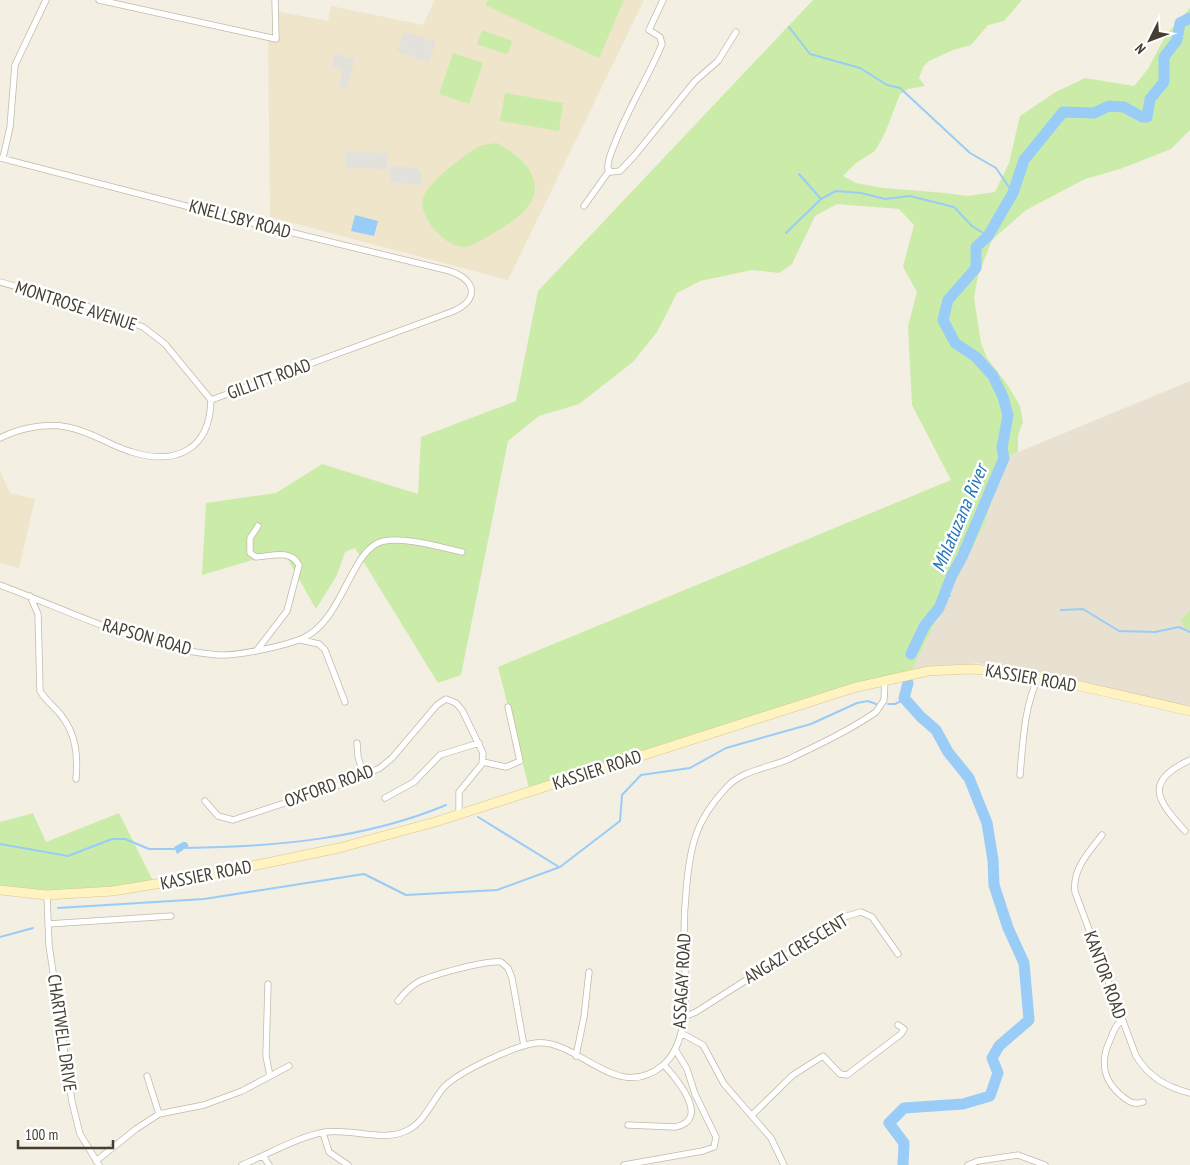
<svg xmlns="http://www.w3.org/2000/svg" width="1190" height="1165" viewBox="0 0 1190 1165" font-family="'PT Sans Narrow',sans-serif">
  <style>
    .residential { fill: #e8e1d1 }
    .education { fill: #eee5cb }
    .green { fill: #caeca8 }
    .parking { fill: #e3e1dc }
    .water { fill: #99ccf6 }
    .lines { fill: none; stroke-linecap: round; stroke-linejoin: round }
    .stream { stroke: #99ccf6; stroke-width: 2 }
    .river { stroke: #99ccf6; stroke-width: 11 }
    .street-casing { stroke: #c2baa8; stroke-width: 7 }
    .secondary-casing { stroke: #d7c78e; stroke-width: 10 }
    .street { stroke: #fff; stroke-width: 5.5 }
    .secondary { stroke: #fff3c1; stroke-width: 9 }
    .labels { text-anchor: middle; stroke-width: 5; stroke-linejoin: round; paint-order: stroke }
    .street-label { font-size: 18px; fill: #453f33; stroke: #fff }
    .water-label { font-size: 19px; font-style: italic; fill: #2474ba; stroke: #fff }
  </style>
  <rect width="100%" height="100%" fill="#f3efe3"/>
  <path class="residential" d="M1190 381V705L978 663 910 673 985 523 1004 458Z"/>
  <path class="education" d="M435 0H644L508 280 270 217 268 37 275 39V11L328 21 331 6 423 25Z
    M0 471 10 493 35 499 19 568 0 563Z"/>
  <path class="green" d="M488 0H624L599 58 485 5Z
    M813 0H1022L1004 21 988 25 971 45 953 50 929 61 923 67 919 78 925 86 908 89 900 94 885 133 875 151 856 163 843 176 856 183 883 188 946 193 967 196 995 192 1009 163 1020 116 1054 93 1085 78 1134 86 1148 69 1166 35 1190 8V130L1171 149 1120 169 1085 179 1026 210 992 240 978 276 974 298 981 343 987 358 1007 384 1020 406 1023 422 1018 435V452L1004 458 985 523 910 673 530 792 498 667 951 480 912 405 908 326 917 292 903 267 914 225 899 209 837 204 815 216 792 264 779 273 752 270 700 281 677 293 657 332 633 362 579 404 539 416 508 441 461 675 438 683 355 548 345 552 337 575 316 609 283 551 202 575 206 503 276 493 322 464 418 494 421 437 516 401 538 291Z
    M482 30 510 40 512 42 508 53 505 54 477 44Z
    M453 53 483 63 469 104 439 94Z
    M505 93 563 103 559 131 500 121Z
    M497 143C522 156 552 184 523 212 511 224 493 233 478 242 474 244 469 247 464 247 445 247 418 217 423 198 428 182 464 155 478 147 484 144 491 144 497 143Z
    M1190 610V630L1185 629 1181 620Z
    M33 813 46 842 119 813 155 885 99 893 0 890V822Z"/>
  <path class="parking" d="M404 32 436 42 429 62 397 51Z
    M335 54 355 59 347 89 339 87 343 70 331 66Z
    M346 152 388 153 387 169 345 168Z
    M390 166 419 168V173L422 174 421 185 389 182Z"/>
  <path class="water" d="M355 215 378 221 374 236 351 231Z
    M183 842H186L189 846 177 854 174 847Z"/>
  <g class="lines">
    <path class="stream" d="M789 27 810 54 860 68 887 85 900 88 970 153 996 168 1013 193
      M799 174 821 199
      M786 233 821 199 836 191 861 193 885 199 910 196 954 207 972 226 988 236
      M944 594 950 596
      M1061 610 1083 609 1119 631 1155 632 1179 627 1190 632
      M888 704H895L905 699
      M478 817 559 867
      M0 844 68 856 112 839H125L149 849H174
      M186 848C273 847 365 839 446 805
      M58 908 204 899 364 874 406 895 497 890 560 867 620 821 622 795 641 775 690 768 726 748 811 724 857 703 868 701 876 704
      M0 937 33 928
      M1027 1019 1029 1020"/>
    <path class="river" d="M911 654 925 625 939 608 952 575 962 557 1004 458 1002 448 1008 415 1003 397 993 376 976 357 955 343 943 320 948 300 976 268V247L988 236 1013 193 1024 160 1063 112 1094 113 1109 106 1124 107 1142 117H1147L1150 99 1164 82V57L1177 40 1180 23 1190 18
      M903 1165 904 1143 889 1123 904 1108 963 1104 990 1096 998 1073 992 1058 999 1046 1029 1020 1024 963 1008 928 994 885 993 860 987 823 969 778 948 752 936 730 921 717 904 698 908 683"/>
    <defs>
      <path id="street" d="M99 0 276 39 275 0
        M663 0 649 30 660 37 662 44C648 78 628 108 615 143 612 151 607 160 608 169L611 172 620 171 635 155 695 81 718 61 736 32
        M0 158 240 220 446 270C473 277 483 297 454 311L211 400
        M3 158 10 127 15 65 46 0
        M584 206 609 171
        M0 282 89 307 143 327 165 344 211 400
        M0 438C20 428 45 423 67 427 91 431 110 446 132 452 177 466 210 449 211 400
        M0 585C70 611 143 649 219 655 238 656 284 646 301 639 344 622 350 547 384 541 407 537 439 547 462 552
        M30 596 38 614 40 691C46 701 54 706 61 715 76 734 78 755 76 779
        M301 640 319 644 325 650 345 702
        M257 650 287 611 299 565C291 549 272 556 256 557L250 553V538L258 526
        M357 743 358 757 364 776
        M483 762 506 767 520 761 508 707
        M1020 775C1023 742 1024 706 1039 676
        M385 798 414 782 440 755 479 743
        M205 801 218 816 233 820 345 783 380 768 392 758 437 705 446 699 456 703 462 710 483 753 482 764 459 792V814
        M1185 831C1157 800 1143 782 1190 760
        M1102 835C1089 852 1072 869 1075 892L1136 1056C1149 1077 1166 1087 1190 1093
        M47 895 49 945 72 1102 80 1134 99 1165
        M48 924 171 916
        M268 984 266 1056 270 1076
        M398 1001C404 993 410 987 418 982 432 975 486 960 501 962L508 968 512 978 524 1046
        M684 1017 696 1012 847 916 861 912 872 917 898 954
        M1122 1020C1114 1026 1114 1032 1110 1040 1100 1061 1103 1081 1122 1096 1129 1102 1134 1105 1143 1102
        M681 1033 703 1045 724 1084 771 1138 784 1165
        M576 1056 584 1017 589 972
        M147 1076 159 1114
        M752 1115 793 1075 823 1056 840 1074 847 1075 901 1034 904 1029 898 1025
        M628 1125 675 1127C712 1120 676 1078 664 1065
        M323 1133 329 1152 348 1165
        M263 1156 269 1165
        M96 1161 136 1129 159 1114 204 1105 242 1091 289 1066
        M242 1165C269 1154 297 1137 325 1132 351 1128 384 1143 408 1130 425 1121 432 1101 444 1087 460 1071 514 1046 536 1043 579 1039 616 1103 662 1066 694 1040 684 974 684 937 684 909 687 860 696 835 702 817 714 801 726 788 742 770 769 768 789 759 818 745 850 730 876 712L884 700 885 679
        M624 1165 703 1151 714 1147 716 1137 695 1094 687 1069 675 1049
        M968 1165 978 1161 1018 1155 1045 1165"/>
      <path id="secondary" d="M0 890 47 895 113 891 204 876 339 848 435 822 853 688 928 671 969 669 1019 672 1190 711"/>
    </defs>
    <use href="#street" class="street-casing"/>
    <use href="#secondary" class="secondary-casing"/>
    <use href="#street" class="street"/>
    <use href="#secondary" class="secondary"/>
  </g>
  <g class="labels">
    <g class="street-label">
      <text transform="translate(240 219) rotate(15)" y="6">KNELLSBY ROAD</text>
      <text transform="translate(76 306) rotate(18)" y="6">MONTROSE AVENUE</text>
      <text transform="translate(269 379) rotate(-20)" y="6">GILLITT ROAD</text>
      <text transform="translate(147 637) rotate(16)" y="6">RAPSON ROAD</text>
      <text transform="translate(1031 678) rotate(10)" y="6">KASSIER ROAD</text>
      <text transform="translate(597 770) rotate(-18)" y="6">KASSIER ROAD</text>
      <text transform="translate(329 786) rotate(-20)" y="6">OXFORD ROAD</text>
      <text transform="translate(206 875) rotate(-11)" y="6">KASSIER ROAD</text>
      <text transform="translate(796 949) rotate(-31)" y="6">ANGAZI CRESCENT</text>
      <text transform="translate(1105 975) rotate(70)" y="6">KANTOR ROAD</text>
      <text transform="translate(682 981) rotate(-87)" y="6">ASSAGAY ROAD</text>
      <text transform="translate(62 1033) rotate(82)" y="6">CHARTWELL DRIVE</text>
    </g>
    <g class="water-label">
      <text transform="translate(959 518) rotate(-67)" y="7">Mhlatuzana River</text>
    </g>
  </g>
  <g transform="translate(1150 40) rotate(228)" stroke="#ffffff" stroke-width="4" paint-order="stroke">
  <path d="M0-4L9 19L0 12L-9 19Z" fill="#453f33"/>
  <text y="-8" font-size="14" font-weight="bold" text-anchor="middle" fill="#453f33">N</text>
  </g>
  <path d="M18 1140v8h95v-8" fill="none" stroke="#453f33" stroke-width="2.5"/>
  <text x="25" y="1140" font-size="15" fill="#453f33" stroke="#ffffff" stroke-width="4" paint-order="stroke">100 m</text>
</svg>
